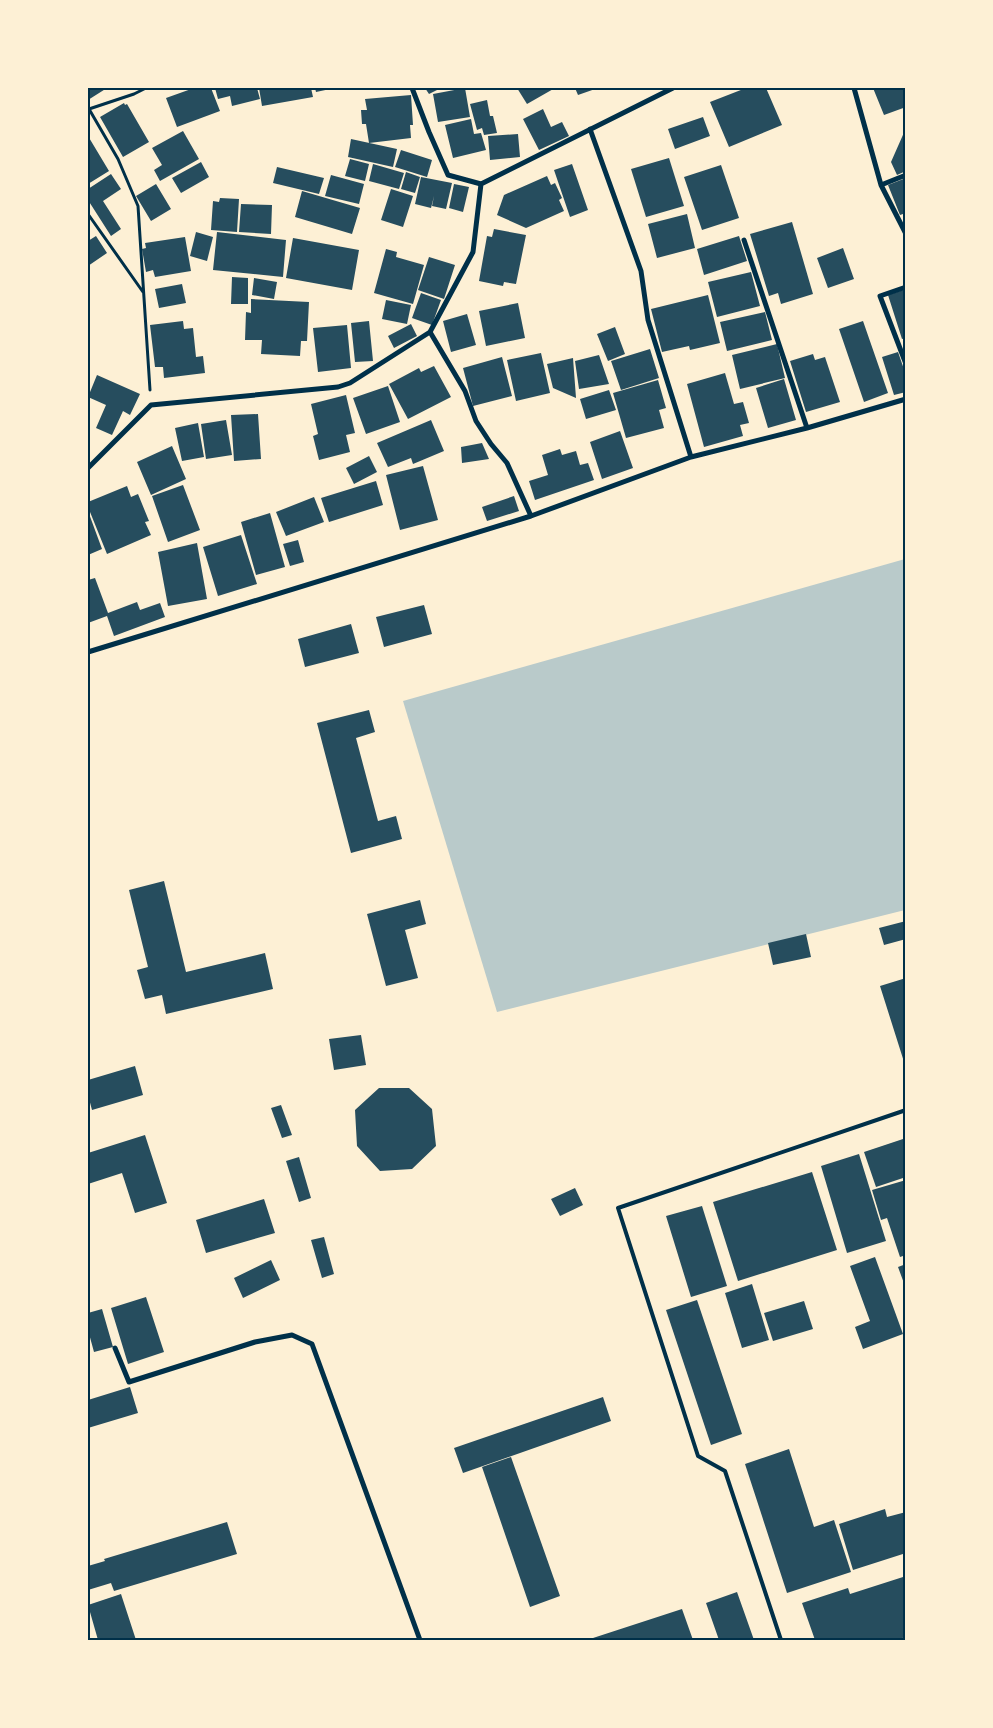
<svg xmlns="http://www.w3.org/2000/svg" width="993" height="1728" viewBox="0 0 993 1728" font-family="'DejaVu Sans',sans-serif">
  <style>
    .green { fill: #b9caca }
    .building { fill: #264d5e }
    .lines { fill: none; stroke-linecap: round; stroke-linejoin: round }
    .path { stroke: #003049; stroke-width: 3 }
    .service { stroke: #003049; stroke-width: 4 }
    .minor { stroke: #003049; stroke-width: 5 }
    .neatline { fill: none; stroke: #003049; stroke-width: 2 }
  </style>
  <rect width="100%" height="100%" fill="#fdf0d5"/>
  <path class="green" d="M905 559V910L497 1012 403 701Z"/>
  <path class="building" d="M88 88H107L88 100Z
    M194 88H211L220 111 177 127 166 98Z
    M215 88H257L260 99 232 106 230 96 218 99Z
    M259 88H311L313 97 262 106Z
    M315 88H335L316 92Z
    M425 88H441L429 94Z
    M465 88 470 117 438 122 433 94Z
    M517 88H555L527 104Z
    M575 88H598L578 95Z
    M746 88H766L782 125 729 147 710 102Z
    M873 88H906V107L884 115Z
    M411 95 413 125H410L411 138 369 143 366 124H362L361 110H367L365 99Z
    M487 100 490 116H493L497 133 484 135 482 128 477 130 470 104Z
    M124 103 125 105 127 104 149 142 123 157 100 117Z
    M543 109 551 127 562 122 569 136 539 150 523 119Z
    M703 117 710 136 675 149 668 129Z
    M471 119 474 134 481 133 486 150 453 158 445 125Z
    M906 128V171L897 175 891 162Z
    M183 131 199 159 160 181 154 170 162 165 152 148Z
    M518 134 520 157 490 160 488 136Z
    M88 136 109 171 88 184Z
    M351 139 397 149 393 167 348 157Z
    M401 150 432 160 427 177 395 167Z
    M669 158 684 206 646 217 631 169Z
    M350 159 369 164 365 181 345 176Z
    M201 162 209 177 181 193 172 178Z
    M373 164 404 173 399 189 369 181Z
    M572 164 588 210 570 217 554 170Z
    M721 165 739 218 702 230 684 177Z
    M277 167 324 178 319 194 273 183Z
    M406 172 420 177 415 193 401 189Z
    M111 174 121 189 103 201 121 229 111 236 88 200V189Z
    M331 175 364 184 359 204 325 196Z
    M547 176 551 185 555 183 562 198 559 200 564 211 526 228 497 215 504 195Z
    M421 177 452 183 446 209 432 206 434 196 431 208 415 204Z
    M906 178V213L900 215 888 185Z
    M156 184 171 209 151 221 136 196Z
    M454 184 469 187 463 212 449 208Z
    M391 189 413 196 403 227 381 220Z
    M302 191 360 208 352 234 295 217Z
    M220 198 239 199 237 232 211 230 213 201 219 202Z
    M241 204 272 205 271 234 239 232Z
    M687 214 695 248 657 258 648 224Z
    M792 222 813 294 781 304 778 293 769 296 750 234Z
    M494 229 526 235 516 284 504 282 503 286 479 281 487 236 492 237Z
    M196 232 213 237 207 261 190 256Z
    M217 232 286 240 283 277 213 270Z
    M96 236 107 253 88 266V241Z
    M739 236 747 261 704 275 697 249Z
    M185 237 191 271 155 277 153 270 146 272 142 249 146 248 145 243Z
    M293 238 359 250 352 290 286 278Z
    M843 248 854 279 828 288 817 258Z
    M386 249 397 252 396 257 424 265 413 304 374 293Z
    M429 257 455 265 444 299 418 290Z
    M751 272 760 306 717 317 708 282Z
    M232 277 248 278V304H231Z
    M254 278 277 282 274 299 252 295Z
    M182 284 186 303 159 308 155 289Z
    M906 289V338L902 339 888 295Z
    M421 293 441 300 432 325 412 318Z
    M708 295 720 343 690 350 689 346 662 352 651 309Z
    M251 299 309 302 307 341H301L300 356 261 354 262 340H245L246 312 251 313Z
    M386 300 411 305 407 324 382 319Z
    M518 303 525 338 486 346 479 311Z
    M765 312 772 340 727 351 720 322Z
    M467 314 476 345 451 352 443 321Z
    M183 321 184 329 193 328 196 357 203 356 205 373 164 378 163 367H155L150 325Z
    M369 321 373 361 355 362 351 323Z
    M863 321 888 393 864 402 839 329Z
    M411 324 417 336 394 348 388 336Z
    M347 325 351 368 318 372 313 328Z
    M615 327 625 354 608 361 597 334Z
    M777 344 785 378 740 389 732 355Z
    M650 349 659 378 621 390 611 361Z
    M898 352 906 375V392L894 395 882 357Z
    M541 353 550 393 516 401 507 360Z
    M813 354 815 360 825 357 840 402 806 412 790 361Z
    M599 355 609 384 579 389 575 361Z
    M502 357 512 396 473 406 463 368Z
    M573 358 576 398 553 388 547 364Z
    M434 366 451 397 408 419 389 384 419 368 421 372Z
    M725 373 734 404 743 402 749 423 740 425 743 436 704 447 687 384Z
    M97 375 140 394 130 415 123 411 112 435 96 428 106 405 88 397Z
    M784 379 796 420 768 428 756 388Z
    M658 380 666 408 659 410 664 428 626 438 613 393Z
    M388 386 400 422 366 434 353 398Z
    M609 390 616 410 586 419 580 399Z
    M346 395 355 433 346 435 350 452 319 460 313 436 318 434 311 404Z
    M258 414 261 459 234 461 231 415Z
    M226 420 232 455 206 459 201 424Z
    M431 420 444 451 413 464 411 458 388 467 377 443Z
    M198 423 204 457 182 461 175 428Z
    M620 431 633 468 602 479 590 442Z
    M482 443 489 459 462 463 461 447Z
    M172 446 186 479 151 495 137 462Z
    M560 449 562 455 576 451 580 465 588 463 594 480 535 500 529 481 548 475 542 455Z
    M369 456 377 472 354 484 346 468Z
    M423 466 438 520 400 530 386 475Z
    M376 481 383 505 329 522 321 498Z
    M183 485 200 530 168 542 152 496Z
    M127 486 131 497 138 494 149 521 145 522 151 535 107 554 88 507V502Z
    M514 496 519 511 487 521 482 507Z
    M314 497 324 522 286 536 276 512Z
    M88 511 102 549 88 555Z
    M270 513 285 567 256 575 241 522Z
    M241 535 257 584 218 596 203 547Z
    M298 540 304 562 290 566 283 544Z
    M197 543 207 599 168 606 158 552Z
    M95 578 108 613 137 602 140 610 160 603 165 617 114 636 107 616 88 623V580Z
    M424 605 432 634 384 647 376 617Z
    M351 624 359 653 305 667 298 639Z
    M369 710 375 732 356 738 378 821 396 816 402 839 351 853 317 723Z
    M164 881 186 972 265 953 273 989 166 1014 162 995 145 999 137 970 148 967 129 890Z
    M420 900 426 924 405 930 418 978 386 986 367 914Z
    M906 921V939L884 945 879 928Z
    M806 934 811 957 773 965 768 943Z
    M906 978V1065H905L880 986Z
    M361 1035 366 1065 334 1070 329 1039Z
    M135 1066 143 1095 92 1110 88 1095V1080Z
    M379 1088H409L432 1109 436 1146 412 1169 380 1171 357 1146 355 1110Z
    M281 1105 292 1135 282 1138 271 1108Z
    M145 1135 167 1203 135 1213 122 1173 88 1184V1153Z
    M906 1138V1177L876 1187 864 1152Z
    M859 1154 886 1241 847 1253 821 1166Z
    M299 1157 311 1198 299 1202 286 1161Z
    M812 1172 837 1250 738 1281 713 1202Z
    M906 1180V1255L900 1257 887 1218 881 1220 872 1190Z
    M575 1188 583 1205 560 1216 551 1199Z
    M264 1199 275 1233 206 1253 196 1220Z
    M702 1206 727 1286 691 1297 666 1216Z
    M324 1237 334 1274 322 1278 311 1240Z
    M875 1257 903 1334 863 1349 855 1327 870 1321 850 1266Z
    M271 1260 280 1280 243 1298 234 1278Z
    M906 1264V1286H905L898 1267Z
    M752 1284 769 1340 742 1348 725 1293Z
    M146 1297 164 1352 128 1364 111 1308Z
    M697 1300 742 1434 711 1445 666 1310Z
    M804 1301 813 1329 773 1341 764 1313Z
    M102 1309 113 1347 94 1352 88 1330V1313Z
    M130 1387 138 1413 88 1428V1400Z
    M603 1397 611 1421 463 1473 454 1448Z
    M789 1449 814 1527 834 1520 851 1572 787 1593 745 1464Z
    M511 1457 560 1596 530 1607 482 1467Z
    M885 1509 887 1517 906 1512V1553L853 1570 839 1524Z
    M227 1522 237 1554 114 1591 111 1583 88 1590V1566L105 1561 104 1559Z
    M903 1577 906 1584V1637L895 1640H815L802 1603 848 1588 850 1594Z
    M737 1592 754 1640H719L706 1603Z
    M121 1594 136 1640H98L88 1605Z
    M682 1609 693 1640H594L593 1638Z"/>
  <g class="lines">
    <path class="path" d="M146 88 134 94 89 109 118 159 138 206 150 390
      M88 214 143 292"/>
    <path class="service" d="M781 1640 725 1471 698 1456 618 1208 906 1110"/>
    <path class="minor" d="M412 88 429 132 448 175 481 184
      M854 88 881 185 906 234
      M590 129 641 271 648 320 691 457
      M881 185 906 175
      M744 240 807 428
      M906 287 880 296 906 364
      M430 332 465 391 476 421 491 444 507 463 531 516
      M88 468 151 405 338 387 350 383 430 332 473 252 481 184 673 88
      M88 652 531 516 691 457 807 428 906 399
      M115 1348 129 1382 255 1342 292 1335 312 1344 420 1640"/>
  </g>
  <rect width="993" height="1728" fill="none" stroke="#fdf0d5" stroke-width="178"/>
  <rect x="89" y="89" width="815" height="1550" class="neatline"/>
</svg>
